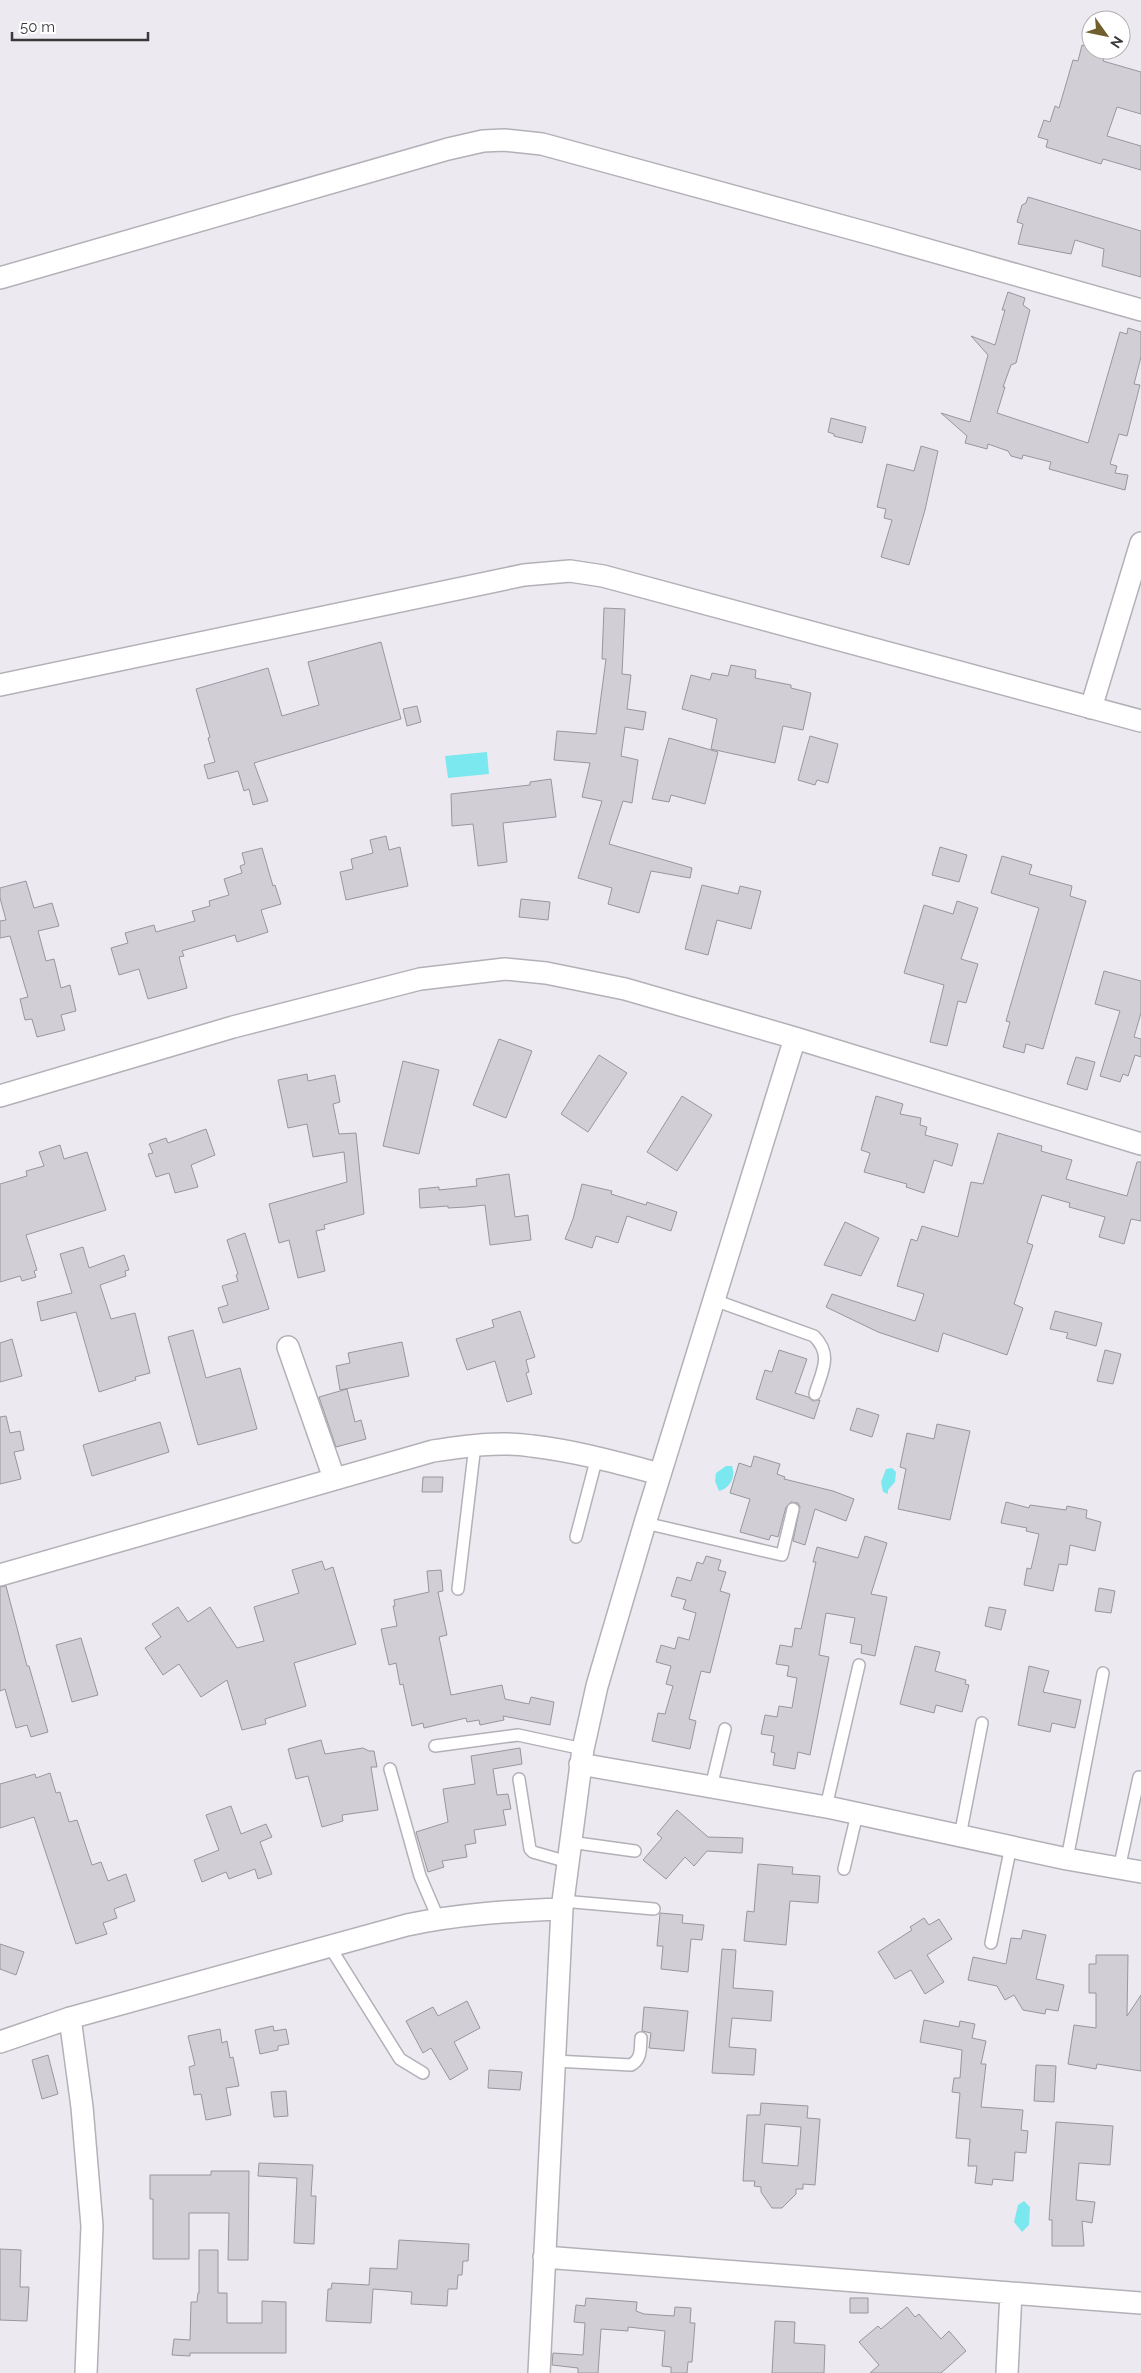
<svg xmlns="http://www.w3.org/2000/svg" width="1141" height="2373" viewBox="0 0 1141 2373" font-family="Raleway,sans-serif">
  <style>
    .water { fill: #7be8ef }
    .building { fill: #d2ced6; stroke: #9a969e; fill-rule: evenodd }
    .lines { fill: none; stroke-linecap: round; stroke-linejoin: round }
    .service-casing { stroke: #b4b0b8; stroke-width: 14 }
    .minor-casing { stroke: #b4b0b8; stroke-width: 24 }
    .service { stroke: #fff; stroke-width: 11 }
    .minor { stroke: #fff; stroke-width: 21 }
  </style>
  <rect width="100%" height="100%" fill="#ede9f1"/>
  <path class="water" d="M487 752 489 774 448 778 445 756Z
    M726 1466H732C736 1477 730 1488 719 1491L715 1481 716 1473Z
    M892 1468 896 1472 895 1482 888 1490V1494L883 1492 881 1482 886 1469Z
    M1024 2201 1030 2207 1029 2225 1022 2232 1014 2222 1018 2205Z"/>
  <path class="building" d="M1082 45 1091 48V50L1106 52 1103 61 1141 72V114L1117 107 1107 136 1141 146V170L1103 159 1101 164 1046 147 1048 140 1038 137 1044 120 1050 122 1055 106 1059 108 1073 60 1078 61Z
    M1028 197 1141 231V277L1102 266 1104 249 1075 240 1071 254 1018 244 1023 224 1017 222 1022 205 1026 203Z
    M1008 292 1025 298 1023 305 1030 310 1016 363 1011 365 1003 387H1005L997 413 1088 443 1120 332 1127 334 1128 328 1141 332V357L1134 384 1140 385 1127 436 1119 434 1110 464 1117 466 1115 473 1128 475 1125 490 1049 469 1051 462 1023 455 1022 459 1011 456 1008 451 988 444 987 449 965 443 967 436 941 413 970 422 988 355 971 336 995 345 1005 310H1002Z
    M831 418 866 427 862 443 834 436V434L828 432Z
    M921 446 938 451 925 510 909 565 881 557 892 520 884 518 886 509 877 507 887 464 914 471Z
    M604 608 625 609 622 674 631 675 627 709 646 712 643 730 625 727 621 756 638 760 632 803 623 801 609 844 692 868 690 878 651 871 639 913 608 904 612 888 578 878 602 801 582 797 590 763 554 760 557 731 596 734 606 659H602Z
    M381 642 401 719 254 763 268 801 253 805 249 789 244 791 238 771 208 779 204 765 215 762 208 738 210 737 196 689 268 668 282 716 319 705 308 662Z
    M731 665 756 670 755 678 791 685V688L811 693 803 730 783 726 775 763 711 749 717 719 682 709 691 675 710 680 712 673 728 676Z
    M417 706 421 722 407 726 403 709Z
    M810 736 838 744 828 783 817 780 815 785 798 780Z
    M669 738 718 752 705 804 671 795 669 802 652 799Z
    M551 779 556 817 503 823 507 862 478 866 473 824 452 826 451 794 530 785V782Z
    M386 836 389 850 400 847 408 886 346 900 340 872 353 869 351 859 373 853 370 840Z
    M940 847 967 855 959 882 932 875Z
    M262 848 273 886 275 885 281 904 261 910 268 932 237 942 235 935 182 951 184 956 179 957 187 988 148 999 139 969 119 975 111 948 128 943 125 933 154 925 156 932 195 921 192 911 210 906 209 901 229 895 224 879 242 873 240 866 245 864 242 853Z
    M1002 856 1032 865 1029 874 1072 886 1070 896 1086 901 1043 1049 1026 1044 1024 1053 1003 1047 1010 1022 1006 1021 1039 908 991 893Z
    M26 881 34 908 52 903 59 926 38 931 46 961 54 959 61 988 70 985 76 1011 61 1015 65 1030 37 1037 32 1019 25 1020 20 999 28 997 10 936 0 938V921L6 920 0 898V888Z
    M702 885 738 894 740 886 761 891 751 929 717 920 708 955 685 949Z
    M521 899 550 902 548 920 519 917Z
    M957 901 978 908 961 959 978 964 966 1003 958 1001 947 1046 930 1042 944 985 904 973 924 905 953 914Z
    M1104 971 1141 981V1013L1134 1037 1141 1039V1057L1135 1055 1128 1076 1123 1074 1120 1082 1100 1076 1120 1011 1095 1004Z
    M499 1039 532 1051 506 1118 473 1105Z
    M599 1055 627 1073 588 1132 561 1114Z
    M1076 1057 1095 1062 1087 1090 1067 1084Z
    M403 1061 439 1070 419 1154 383 1146Z
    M307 1074 308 1081 335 1075 340 1102 333 1104 339 1134 356 1133 364 1214 324 1225 325 1229 316 1231 325 1271 298 1278 289 1240 279 1243 269 1204 347 1182 344 1152 313 1157 307 1124 288 1128 278 1080Z
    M682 1096 712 1115 677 1171 647 1152Z
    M876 1096 903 1104 900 1114 921 1118 920 1125 927 1127 925 1135 958 1144 952 1166 934 1160 924 1193 906 1187 907 1184 864 1172 870 1153 861 1150Z
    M206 1129 215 1155 191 1165 198 1187 175 1193 169 1173 156 1177 148 1154 153 1153 149 1144 166 1138 168 1143Z
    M998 1133 1042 1146 1041 1151 1072 1160 1066 1179 1127 1196 1137 1162H1141V1221L1131 1219 1124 1244 1099 1237 1105 1217 1069 1207 1070 1203 1042 1195 1027 1243 1033 1245 1014 1304 1023 1308 1007 1355 943 1333 938 1352 878 1332 826 1307 832 1294 915 1321 924 1294 897 1286 911 1239 917 1241 922 1226 958 1237 971 1182 983 1184Z
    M60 1145 64 1159 87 1152 106 1210 26 1235 37 1270 34 1271 36 1277 22 1281 20 1276 0 1282V1184L27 1176 26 1171 44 1166 39 1152Z
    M509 1174 515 1217 528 1215 531 1240 490 1245 485 1205 466 1207 448 1208V1206L420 1208 419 1189 439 1187V1190L477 1186 476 1179Z
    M582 1184 612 1191 611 1194 646 1205 647 1202 677 1212 671 1231 627 1216 618 1243 596 1236 592 1248 565 1239 573 1219Z
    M845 1222 879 1238 861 1276 824 1265Z
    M245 1233 269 1309 223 1323 218 1308 228 1305 222 1286 238 1281 236 1275 238 1274 227 1240Z
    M83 1247 89 1268 124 1255 129 1270 125 1271 126 1276 100 1285 111 1319 135 1313 150 1373 135 1377 136 1380 99 1392 76 1312 41 1321 37 1302 72 1293 60 1254Z
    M520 1311 535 1357 526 1360 529 1372 526 1373 532 1394 507 1402 495 1361 467 1370 456 1339 494 1327 492 1320Z
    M1055 1311 1102 1323 1096 1346 1066 1338 1068 1333 1050 1329Z
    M193 1330 206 1378 240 1368 257 1429 198 1445 168 1337Z
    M12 1339 22 1376 0 1382V1343Z
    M402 1342 409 1376 340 1390 336 1366 350 1363 348 1353Z
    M779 1350 807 1359 795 1393 808 1397 813 1401 820 1400 814 1419 756 1399 765 1370 772 1372Z
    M1105 1350 1121 1354 1113 1384 1097 1381Z
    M347 1389 355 1422 361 1420 366 1439 336 1447 319 1397Z
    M857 1408 879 1415 872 1437 850 1430Z
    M6 1416 10 1433 20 1431 24 1450 14 1452 21 1479 0 1484V1417Z
    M160 1422 169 1452 92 1476 83 1445Z
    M937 1424 970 1431 950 1520 898 1509 906 1469 900 1467 907 1433 934 1439Z
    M754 1456 780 1464 777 1474 785 1477 784 1479 833 1491 854 1499 846 1521 815 1509 805 1545 793 1541 800 1507 798 1503 791 1502 786 1507 778 1537 771 1535 769 1540 740 1532 750 1499 730 1493 739 1463 751 1467Z
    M423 1477H443L442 1492H422Z
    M1006 1502 1029 1508 1030 1505 1066 1510 1067 1506 1087 1510 1086 1518 1101 1522 1095 1551 1070 1545 1067 1565 1059 1564 1053 1591 1024 1585 1027 1568 1031 1569 1039 1534 1026 1531 1027 1528 1001 1523Z
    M865 1536 887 1543 871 1594 887 1597 875 1656 861 1653 862 1645 850 1643 855 1618 826 1613 819 1655 829 1657 810 1755 798 1752 795 1769 773 1765 775 1753 771 1752 774 1736 761 1734 765 1715 777 1717 779 1706 792 1708 797 1678 787 1676 789 1666 776 1664 780 1645 792 1647 795 1628 801 1629 816 1562H813L817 1547 858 1558Z
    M706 1556 721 1560 718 1570 726 1572 720 1591 730 1594 710 1673 701 1671 689 1719 696 1721 690 1749 652 1741 658 1713 665 1714 673 1686 666 1684 671 1666 656 1662 661 1645 675 1649 678 1637 689 1640 696 1613 683 1609 686 1600 671 1596 677 1577 691 1581 697 1562 703 1564Z
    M322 1561 325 1570 333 1567 356 1644 294 1663 306 1706 265 1719 266 1724 242 1730 227 1680 201 1697 179 1664 163 1675 145 1648 161 1637 152 1624 178 1607 188 1622 210 1607 237 1648 264 1641 254 1607 299 1593 292 1570Z
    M441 1570 443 1591 438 1592 447 1635 439 1637 451 1695 502 1685 505 1699 529 1704 531 1697 554 1702 550 1725 503 1716 504 1720 480 1725 479 1720 467 1722 466 1718 424 1728 423 1723 412 1726 403 1684 400 1685 396 1663 389 1665 381 1629 397 1626 393 1606H395L394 1600 429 1592 427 1571Z
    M6 1586 27 1666H29L48 1732 31 1737 27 1725 16 1728 5 1689 0 1691V1587Z
    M1099 1588 1115 1591 1111 1613 1095 1611Z
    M989 1607 1006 1610 1001 1630 985 1626Z
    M81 1638 98 1695 72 1702 56 1645Z
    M915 1646 940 1652 935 1671 966 1680 965 1684 969 1685 962 1712 936 1705 934 1713 900 1704Z
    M1029 1666 1049 1671 1043 1692 1081 1700 1075 1728 1052 1723 1050 1732 1018 1725Z
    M321 1740 325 1754 363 1748 369 1751H374L377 1767H371L378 1810 342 1815 343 1821 322 1827 308 1776 296 1779 288 1749Z
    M520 1748 522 1764 493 1769 497 1795 508 1794 511 1809 503 1810 506 1825 474 1830 476 1843 465 1845 467 1857 442 1861 444 1867 428 1872 416 1832 448 1822 443 1789 475 1784 471 1756Z
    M50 1773 56 1793 60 1792 69 1822 77 1820 92 1865 101 1862 108 1881 126 1874 135 1901 114 1909 117 1918 103 1923 107 1934 76 1944 34 1817 0 1828V1784L35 1774 36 1778Z
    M231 1806 241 1834 266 1824 272 1837 260 1842 272 1874 258 1879 255 1869 229 1879 226 1872 202 1882 194 1860 219 1850 206 1815Z
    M677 1810 708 1837 743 1838 742 1853 707 1851 694 1866 685 1857 666 1879 643 1860 662 1838 657 1834Z
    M758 1864 793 1867 792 1874 820 1876 818 1903 790 1901 786 1945 744 1941 747 1911 754 1912Z
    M660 1913 683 1915 682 1923 704 1925 702 1940 691 1939 688 1972 661 1969 663 1946H657Z
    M924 1918 929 1925 939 1919 952 1939 927 1955 944 1982 925 1994 911 1970 895 1979 878 1952 912 1930 910 1927Z
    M1023 1930 1046 1935 1036 1979 1064 1985 1058 2011 1046 2009 1045 2014 1023 2010 1014 1995 1005 2000 997 1986 968 1980 973 1957 1006 1964 1011 1938 1021 1939Z
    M0 1944 24 1952 16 1975 0 1969Z
    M722 1949 736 1950 733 1988 773 1991 771 2021 732 2018 729 2047 756 2049 754 2075 712 2073Z
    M1096 1955H1128L1127 2016 1141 1995V2071L1097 2064 1096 2069 1068 2064 1074 2025 1096 2028V1993H1089V1964H1096Z
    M467 2001 480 2028 454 2042 468 2069 450 2080 431 2048 423 2053 406 2021 433 2007 438 2016Z
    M644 2007 688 2011 684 2051 649 2048 651 2033 642 2031Z
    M924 2020 959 2027 960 2021 975 2024 972 2038 986 2041 981 2064H986L981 2107 1023 2110 1021 2130 1028 2131 1026 2153 1015 2152 1013 2181 993 2179 992 2185 975 2183 977 2166H968L970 2139 956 2138 960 2093 952 2092 954 2078H960L962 2050 920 2042Z
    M273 2026 274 2031 286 2029 289 2044 278 2046V2050L260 2054 255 2030Z
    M220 2029 222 2043 227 2041 230 2058 233 2057 239 2086 226 2088 231 2115 206 2120 201 2094 194 2095 189 2067 195 2065 188 2036Z
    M48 2055 58 2094 42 2099 32 2060Z
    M1036 2065 1056 2066 1054 2102 1034 2101Z
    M489 2070 522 2072 520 2090 488 2088Z
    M286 2091 288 2116 274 2117 271 2092Z
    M761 2103 808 2106 807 2118 820 2119 815 2185 803 2184V2189H796V2194L782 2208H772L761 2192V2187L754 2186 755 2181H743L747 2115H760ZM765 2124 801 2127 798 2166 762 2163Z
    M1056 2122 1113 2126 1110 2165 1079 2163 1076 2200 1095 2202 1092 2223 1082 2221 1084 2246H1052V2220H1049Z
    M259 2163 313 2165 311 2196H316L314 2244 294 2243 297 2178 258 2176Z
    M211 2171H249L248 2260H228L229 2213H189V2259H153V2199H150V2175H211Z
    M399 2240 469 2244 468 2261H463L462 2275H458L457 2289H448L447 2306 411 2304 412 2292 373 2289 371 2323 326 2321 328 2289H331L332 2283 369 2285 370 2268 397 2269Z
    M0 2249 21 2250 20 2287H29L27 2321 0 2320Z
    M199 2250H218V2293H227V2323H262V2301L286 2302V2353H190V2356L172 2355 174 2339 190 2340 191 2302H197L198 2293H199Z
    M586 2298 637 2302 636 2311 644 2314 674 2316 675 2307 691 2308 690 2323H695L692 2362H688L687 2373H671V2367L662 2366 665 2331 628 2327V2331L601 2329 598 2373H578V2368L552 2365 553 2353 583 2355 585 2323 574 2322 576 2305 585 2306Z
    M850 2298H868V2313H850Z
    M907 2307 915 2317 919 2314 941 2339 949 2331 966 2351 941 2373H870L879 2365 859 2342 878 2326 881 2329Z
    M775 2321 795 2322 794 2343 825 2345 824 2373H772Z"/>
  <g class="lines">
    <defs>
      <path id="service" d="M714 1300 814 1336C833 1355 822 1371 815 1394
        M645 1523 782 1555 793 1509
        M576 1537 597 1457
        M458 1589 475 1445
        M435 1746 518 1735 583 1749
        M390 1769 420 1876 438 1918
        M519 1779 530 1849 533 1852 568 1862
        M711 1787 725 1729
        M826 1807 859 1665
        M960 1836 982 1723
        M570 1842 635 1851
        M1067 1859 1103 1673
        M844 1869 857 1814
        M1119 1869 1139 1777
        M562 1901 654 1909
        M991 1943 1011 1846
        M330 1947 400 2059 423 2073
        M555 2061 631 2065C642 2059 640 2049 641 2038"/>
      <path id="minor" d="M0 278 448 149 483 141 504 140 542 144 875 235 1141 310
        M0 685 524 575 570 571 603 576 1141 721
        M1091 708 1141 543
        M0 1096 233 1027 420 979 505 969 546 973 625 989 795 1038 1141 1144
        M288 1347 334 1478
        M0 1575 433 1451C466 1446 499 1441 532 1446 576 1451 618 1463 660 1474
        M580 1764 832 1808 1067 1859 1141 1872
        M70 2018 82 2107 92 2226 86 2373
        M0 2042 70 2018 407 1925C458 1914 509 1911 562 1909
        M544 2257 1141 2303
        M539 2373 562 1909 583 1749 597 1686 645 1523 795 1038
        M1007 2373 1011 2293"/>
    </defs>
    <use href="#service" class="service-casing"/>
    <use href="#minor" class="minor-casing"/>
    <use href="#service" class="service"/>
    <use href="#minor" class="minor"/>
  </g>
  <g transform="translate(1106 35) rotate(123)"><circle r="24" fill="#ffffff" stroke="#b0afb1"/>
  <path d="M0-4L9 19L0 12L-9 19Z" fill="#715f2d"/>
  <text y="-8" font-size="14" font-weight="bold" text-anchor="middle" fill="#3a383b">N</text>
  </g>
  <path d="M12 32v8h136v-8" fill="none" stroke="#3a383b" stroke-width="2.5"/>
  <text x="20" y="32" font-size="15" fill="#3a383b" stroke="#ffffff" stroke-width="4" paint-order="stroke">50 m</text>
</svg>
